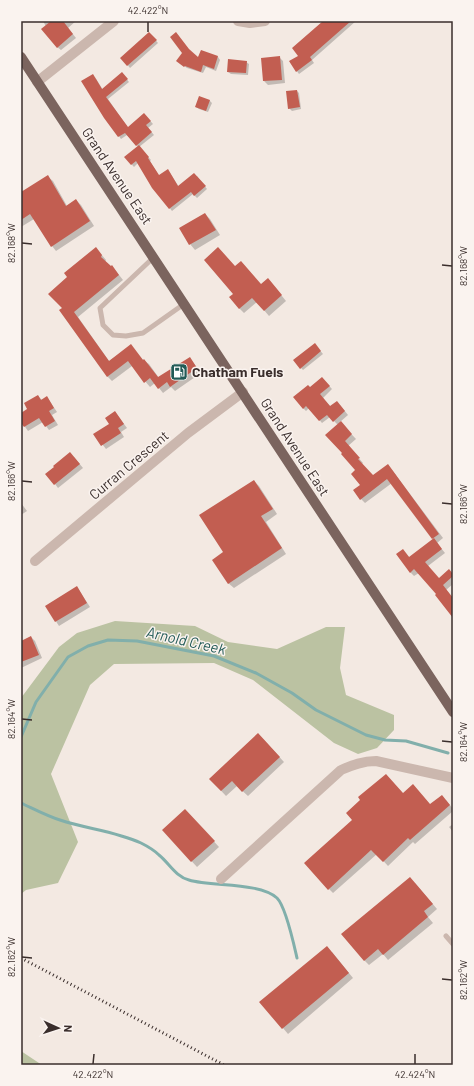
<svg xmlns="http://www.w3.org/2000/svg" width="474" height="1086" viewBox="0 0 474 1086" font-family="Barlow,sans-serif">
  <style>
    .green { fill: #bbc2a2 }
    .shadow { fill: #0003 }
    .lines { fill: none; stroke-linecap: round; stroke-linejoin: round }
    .stream { stroke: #81afab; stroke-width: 3 }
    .building { fill: #c25e51 }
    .service { stroke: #cbb7ae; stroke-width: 5 }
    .minor { stroke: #cbb7ae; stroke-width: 10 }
    .primary { stroke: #7b645e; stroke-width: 10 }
    .rail { stroke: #3a2e2c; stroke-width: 3; stroke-dasharray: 1 3; stroke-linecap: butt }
    .ticks { fill: none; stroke: #3a2e2c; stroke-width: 1.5 }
    .labels { text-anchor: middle; stroke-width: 3; stroke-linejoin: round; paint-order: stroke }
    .street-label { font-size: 14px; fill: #3a2e2c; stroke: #faf3ef }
    .poi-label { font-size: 14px; font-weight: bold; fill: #3a2e2c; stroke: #faf3ef; text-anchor: start }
    .water-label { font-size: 15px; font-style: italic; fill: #225b57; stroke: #faf3ef }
    .neatline { fill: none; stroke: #3a2e2c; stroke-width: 1.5 }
    .ticks-label { font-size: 10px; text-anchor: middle; fill: #3a2e2c }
  </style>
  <rect width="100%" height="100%" fill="#f3e9e2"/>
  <path class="green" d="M115 621 195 626 228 642 277 649 326 627H345L340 668 346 695 394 715V730L377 748 358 754 334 743 253 680 214 663 114 664 90 685 51 774 78 842 58 883 26 890 21 894V698L59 647 77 633Z
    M21 1051 42 1065H21Z"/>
  <path class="shadow" d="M43 21H76L68 28 76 38 61 50 57 47Z
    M325 21H356L312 60 314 63 299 74 290 62 300 56Z
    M149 33 158 43 130 68 122 58Z
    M190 51 198 58 201 51 218 57 220 60 216 71 206 67 203 73 187 68 180 63 184 53Z
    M280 58 283 61 285 83 268 85 264 81Z
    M246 62 249 64 248 75 231 74 228 72Z
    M124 76 129 82 108 99 128 128 144 114 153 124 148 128 154 135 139 147 151 160 150 161 159 176 170 173 179 187 197 176 207 189 197 198 193 194 172 211 153 187 138 163 134 167 125 157 138 147 127 135 121 139 105 117 95 77 103 90Z
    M297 91 299 93 301 109 292 111 289 108Z
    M209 100 212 103 208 112 199 109 196 107Z
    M48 177 53 181 67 206 76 200 81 205 94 226 56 251 52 246 34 219 21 227V193Z
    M205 214 210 219 220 235 195 250 190 244 181 228Z
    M96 248 106 260 105 262 116 271 123 280 78 317 109 361 131 346 143 360 149 364 159 378 190 358 201 373 175 391 171 387 163 393 155 383 150 387 132 366 112 381 107 376 63 308 68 277Z
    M261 285H273L286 301 269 316 257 302 244 313 239 308 234 294Z
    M317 347 323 354 303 370 301 368Z
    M322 378 332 389 323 398 331 407 340 405 348 415 340 422 356 439 348 446 363 463 362 464 373 476 392 470 443 538 437 543 445 553 428 566 439 580 453 575V584L446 590 453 598V616L438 594 419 573 414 576 410 572 403 550 410 558 434 540 392 483 365 503 361 499 362 485 338 425 330 417 322 423 309 408 306 411 303 408 310 388Z
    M38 396 42 400 47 397 57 412 52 415 58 425 49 430 43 422 28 431 21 421V414L29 409Z
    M115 412 127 428 121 432 124 437 106 449 95 435 110 424Z
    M74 457 83 468 58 488 55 484V468Z
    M254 481 259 486 277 514 266 522 286 554 234 588 228 583Z
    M21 503 27 511 21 515Z
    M77 587 90 607 59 626 46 606Z
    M31 637 35 641 42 658 21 668V642Z
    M263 739 284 762 248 796 237 786 226 796 210 779Z
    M403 794 431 805 446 800 453 809V811L415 844 413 842 388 866 377 854 333 893 329 889Z
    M190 815 219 847 197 867 163 830Z
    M453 824V832L449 827Z
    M415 883 437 909 428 917 433 923 388 960 383 954 369 965 364 960Z
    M332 952 353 978 288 1034 261 1002Z"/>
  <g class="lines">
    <path class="stream" d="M21 737 36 702 68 657 88 646 108 640 137 641 214 656 256 673 292 693 316 710 366 735 385 740 406 741 448 753
      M21 803C34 809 47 816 60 820 87 829 115 831 141 843 147 846 155 851 159 855 169 863 176 877 189 880 212 887 259 882 277 898 286 907 294 945 297 958"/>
  </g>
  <path class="building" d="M51 21H63L73 34 57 48 41 29Z
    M323 21H351L310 57 312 60 296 72 289 61 298 56 292 48Z
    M149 32 157 40 127 66 120 58Z
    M176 32 189 49 198 57 201 50 218 56 214 69 203 65 201 72 185 66 184 67 176 61 182 53 170 37Z
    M280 56 282 80 263 81 261 58Z
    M228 59 247 61 246 73 227 72Z
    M122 72 128 79 106 97 128 127 144 113 151 121 146 125 152 132 136 146 125 133 118 137 104 118 81 81 93 74 102 89Z
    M297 90 300 107 288 109 286 91Z
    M199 96 210 100 206 111 195 107Z
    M139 145 149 157 148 158 159 175 168 169 178 186 194 173 206 186 194 196 191 192 169 209 152 188 136 161 131 165 124 157Z
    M48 175 66 206 76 199 90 221 51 247 30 214 21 220V192Z
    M205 213 216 230 189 245 179 228Z
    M96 247 102 255 101 257 111 266 112 265 119 275 74 312 109 361 131 344 143 360 144 359 158 377 190 357 197 368 170 387 167 382 158 389 150 378 144 383 128 361 107 377 59 310 62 308 48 294 67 277 64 273Z
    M218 247 235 266 241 261 261 284 268 278 282 295 264 311 252 298 239 309 229 297 233 294 204 260Z
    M315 343 321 351 300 369 293 360Z
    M322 377 330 386 320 394 330 406 337 401 345 411 333 422 327 415 319 421 306 406 303 409 293 397 308 385 310 387Z
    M38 395 41 400 47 396 54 408 49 411 55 421 45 427 39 418 24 427 21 423V413L27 409 24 403Z
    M115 411 124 424 118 428 121 433 101 446 93 434 109 424 105 418Z
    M341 421 352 434 345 441 360 458 358 459 373 475 388 464 439 534 432 539 387 479 360 500 353 490 360 485 351 474 355 470 341 454 342 453 325 435Z
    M70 452 80 464 54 485 45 474 54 467 53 466Z
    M254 480 273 509 261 516 282 548 228 584 212 560 223 552 199 515Z
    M434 538 442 549 425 562 439 578 449 569 453 574V576L443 585 453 598V618L435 595 436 594 414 569 410 573 396 554 403 549 409 557Z
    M77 586 87 603 55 622 45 606Z
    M31 636 39 655 21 662V641Z
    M258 733 280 757 242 792 232 781 221 791 209 779Z
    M386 774 403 793 413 784 430 804 442 795 450 805 410 840 408 838 383 862 371 850 328 890 304 863 352 820 346 813 360 800 358 797Z
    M185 809 215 841 191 862 162 830Z
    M410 877 433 904 424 911 428 917 383 955 378 949 364 961 341 934Z
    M327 946 349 973 282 1029 259 1002Z"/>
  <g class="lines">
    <path class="service" d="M154 257 100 308 103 325 113 335 126 336 143 333 184 304
      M446 936 453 944"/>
    <path class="minor" d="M238 21 250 23 265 21
      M37 82 114 21
      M35 561 188 433 243 392
      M221 879 341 770C353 765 363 761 376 761L453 778"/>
    <path class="primary" d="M21 57 453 712"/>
    <path class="rail" d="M21 958 224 1065"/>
  </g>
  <path class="ticks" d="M148 32V22M22 243 32 244M442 265 452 266M22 481 32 482M442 503 452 504M22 719 32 720M442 741 452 742M22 957 32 958M442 979 452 980M93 1064 94 1054M415 1064V1054"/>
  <defs>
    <symbol id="fuel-square" viewBox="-11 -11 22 22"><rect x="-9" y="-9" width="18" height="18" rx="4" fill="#225b57" stroke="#faf3ef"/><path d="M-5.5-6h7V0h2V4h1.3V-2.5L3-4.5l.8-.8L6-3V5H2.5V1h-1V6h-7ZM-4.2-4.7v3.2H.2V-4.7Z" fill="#fff"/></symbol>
  </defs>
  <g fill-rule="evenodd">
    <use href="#fuel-square" x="169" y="362" width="20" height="20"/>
  </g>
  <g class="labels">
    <g class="street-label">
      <text transform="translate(117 176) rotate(56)" y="5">Grand Avenue East</text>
      <text transform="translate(295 447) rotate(57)" y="5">Grand Avenue East</text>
      <text transform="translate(129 465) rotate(-40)" y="5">Curran Crescent</text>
    </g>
    <g class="poi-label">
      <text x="192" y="377">Chatham Fuels</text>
    </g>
    <g class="water-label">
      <text transform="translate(186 641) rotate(13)" y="5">Arnold Creek</text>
    </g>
  </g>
  <rect width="474" height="1086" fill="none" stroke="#faf3ef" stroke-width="44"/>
  <g transform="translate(58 1028) rotate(93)" stroke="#faf3ef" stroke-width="3" paint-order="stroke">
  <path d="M0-3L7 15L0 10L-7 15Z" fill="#3a2e2c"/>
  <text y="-6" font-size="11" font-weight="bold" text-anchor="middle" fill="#3a2e2c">N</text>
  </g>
  <rect x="22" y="22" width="430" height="1042" class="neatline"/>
  <g class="ticks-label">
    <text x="148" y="14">42.422°N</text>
    <text transform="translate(11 243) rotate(-90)" y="4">82.168°W</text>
    <text transform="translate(463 266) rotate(-90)" y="4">82.168°W</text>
    <text transform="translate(11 481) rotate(-90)" y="4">82.166°W</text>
    <text transform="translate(463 504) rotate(-90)" y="4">82.166°W</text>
    <text transform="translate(11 719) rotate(-90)" y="4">82.164°W</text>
    <text transform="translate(463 742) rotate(-90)" y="4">82.164°W</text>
    <text transform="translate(11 957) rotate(-90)" y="4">82.162°W</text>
    <text transform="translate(463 980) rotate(-90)" y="4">82.162°W</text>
    <text x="93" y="1078">42.422°N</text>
    <text x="415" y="1078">42.424°N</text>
  </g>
</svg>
